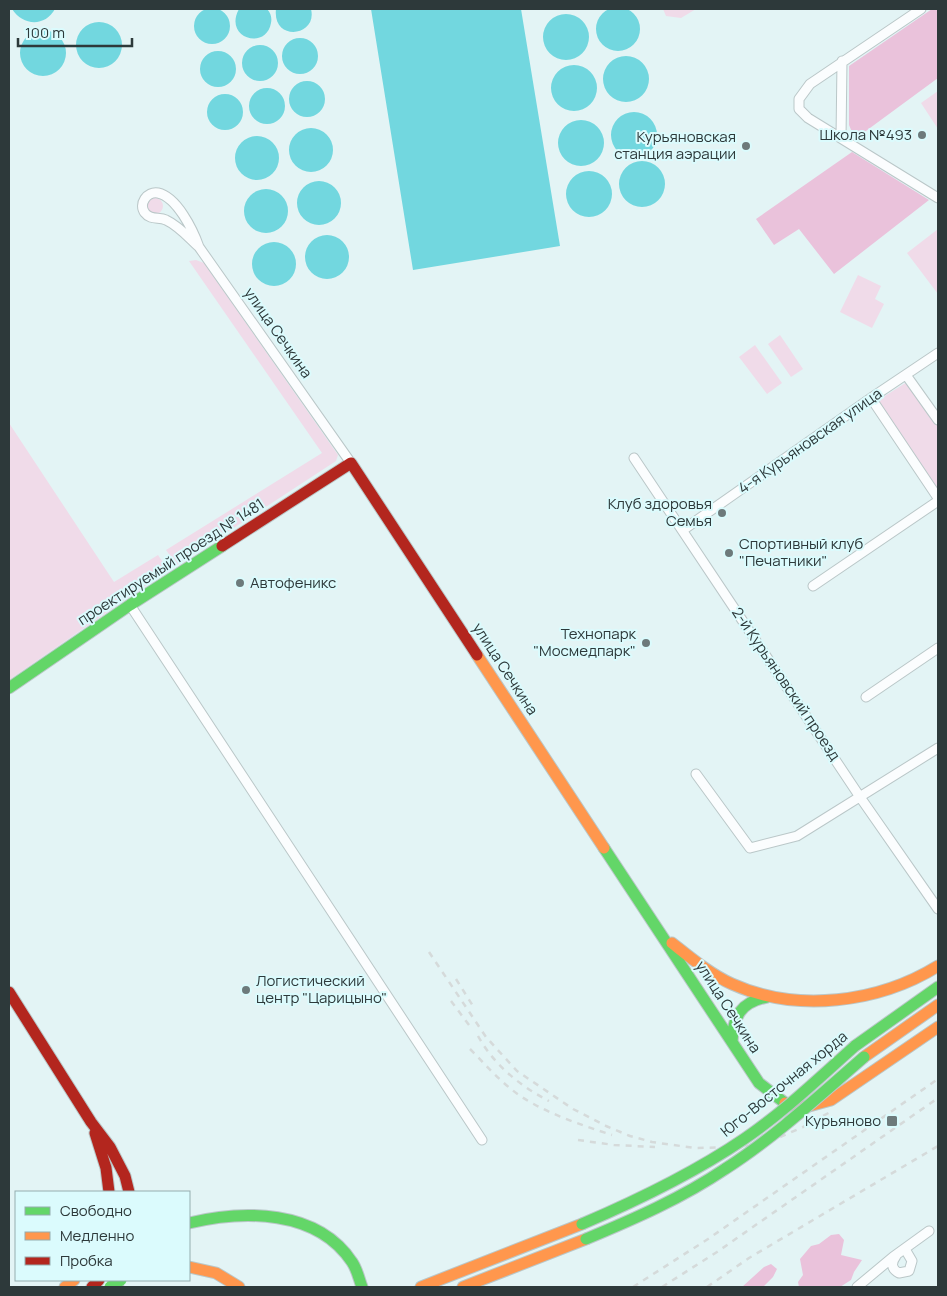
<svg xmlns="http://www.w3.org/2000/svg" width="947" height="1296" viewBox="0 0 947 1296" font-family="Manrope,sans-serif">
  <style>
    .green { fill: #f0dbe9 }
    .forest { fill: #eac2db }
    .water { fill: #72d7df }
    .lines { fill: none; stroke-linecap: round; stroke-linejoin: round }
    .street-casing { stroke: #bac7c8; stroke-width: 11 }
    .fast-casing { stroke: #bac7c8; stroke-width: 13 }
    .slow-casing { stroke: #bac7c8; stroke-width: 13 }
    .jam-casing { stroke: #bac7c8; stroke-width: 13 }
    .street { stroke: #fbfdfe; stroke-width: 9 }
    .fast { stroke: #63d668; stroke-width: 11 }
    .slow { stroke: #ff974d; stroke-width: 11 }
    .jam { stroke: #b3261e; stroke-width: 11 }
    .rail { stroke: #d5dada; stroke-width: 2.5; stroke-dasharray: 6 6; stroke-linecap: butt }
    .fast-bridge-casing { stroke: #bac7c8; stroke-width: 13; stroke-linecap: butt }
    .fast-bridge { stroke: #63d668; stroke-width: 11 }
    .poi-dot { fill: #6d7a7b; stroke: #dbfbfd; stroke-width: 2 }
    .labels { text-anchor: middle; stroke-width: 4; stroke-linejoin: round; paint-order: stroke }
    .poi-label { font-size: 15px; fill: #2d393a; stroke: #dbfbfd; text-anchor: end }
    .street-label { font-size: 15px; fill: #2d393a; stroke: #dbfbfd }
  </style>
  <rect width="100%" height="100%" fill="#e3f4f5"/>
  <path class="green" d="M663 9H696L681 18 666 16Z
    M938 91V129L921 103Z
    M147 206a8 8 0 1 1 16 0a8 8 0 1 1-16 0Z
    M938 229V294L907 253Z
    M196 260 204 263 338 455 336 461 177 565 166 550 322 453 189 261Z
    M858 275 881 286 875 299 884 304 872 328 840 312Z
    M780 335 803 369 791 377 768 344Z
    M755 345 782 383 767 394 739 357Z
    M907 382 938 426V490L877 401Z
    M9 423 114 582 158 555 168 570 9 680Z"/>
  <path class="forest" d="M932 9H938V78L855 139 849 125V66Z
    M852 152 929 200 834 274 799 229 774 245 756 219Z
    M839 1234 844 1240 841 1255 862 1260 854 1272 851 1280 840 1287H799L798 1282 803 1275 800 1259 811 1246 819 1244 831 1235Z
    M771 1264 777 1269 773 1277 763 1287H742L764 1267Z"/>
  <path class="water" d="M596 29a22 22 0 1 1 44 0a22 22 0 1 1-44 0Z
    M194 26a18 18 0 1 1 36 0a18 18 0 1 1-36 0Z
    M12 9H55C45 27 23 26 12 9Z
    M239 9H267C271 13 272 18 271 23 266 51 223 38 239 9Z
    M276 9H311C318 37 272 42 276 9Z
    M371 9H521L560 246 413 270Z
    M543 37a23 23 0 1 1 46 0a23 23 0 1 1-46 0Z
    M76 45a23 23 0 1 1 46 0a23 23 0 1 1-46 0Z
    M20 53a23 23 0 1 1 46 0a23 23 0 1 1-46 0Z
    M282 56a18 18 0 1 1 36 0a18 18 0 1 1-36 0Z
    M242 63a18 18 0 1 1 36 0a18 18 0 1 1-36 0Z
    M200 69a18 18 0 1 1 36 0a18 18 0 1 1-36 0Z
    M603 79a23 23 0 1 1 46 0a23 23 0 1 1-46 0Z
    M551 88a23 23 0 1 1 46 0a23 23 0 1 1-46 0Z
    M289 99a18 18 0 1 1 36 0a18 18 0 1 1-36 0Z
    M249 106a18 18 0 1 1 36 0a18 18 0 1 1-36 0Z
    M207 112a18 18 0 1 1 36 0a18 18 0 1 1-36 0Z
    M611 135a23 23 0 1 1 46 0a23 23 0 1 1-46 0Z
    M558 143a23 23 0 1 1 46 0a23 23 0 1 1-46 0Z
    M289 150a22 22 0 1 1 44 0a22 22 0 1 1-44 0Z
    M235 158a22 22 0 1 1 44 0a22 22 0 1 1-44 0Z
    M619 184a23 23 0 1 1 46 0a23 23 0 1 1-46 0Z
    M566 194a23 23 0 1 1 46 0a23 23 0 1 1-46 0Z
    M297 203a22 22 0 1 1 44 0a22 22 0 1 1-44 0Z
    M244 211a22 22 0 1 1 44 0a22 22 0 1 1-44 0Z
    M305 257a22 22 0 1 1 44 0a22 22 0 1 1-44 0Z
    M252 264a22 22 0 1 1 44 0a22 22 0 1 1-44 0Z"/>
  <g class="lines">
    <defs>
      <path id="street" d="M921 9 810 84 799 99V109L808 118 938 198
        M841 138 842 61
        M199 247C193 230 177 197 158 193 147 191 138 204 145 213 150 220 159 217 166 220 179 226 189 238 199 247L351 463
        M906 375 938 420
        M871 398 938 498
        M634 458 860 797 938 909
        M683 530 871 398 938 353
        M813 586 938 501
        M130 605 482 1140
        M866 697 938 648
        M696 774 750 848 797 836 938 748
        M896 1256C891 1263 891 1269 899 1273L909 1271 912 1261 905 1249
        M857 1287 893 1257 929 1231"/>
      <path id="fast" d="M9 688 130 605 222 546
        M604 848 759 1083 785 1103
        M732 1042C733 1016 741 1002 767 997
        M855 1046 938 987
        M189 1223C243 1210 317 1209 352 1262 357 1269 359 1279 362 1287"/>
      <path id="slow" d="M477 655 604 848
        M672 943C691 958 710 974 732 984 797 1013 878 1003 938 966
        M864 1057 938 1005
        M785 1103 800 1107 809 1106 831 1100 938 1027
        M189 1267 216 1273 239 1287
        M65 1287 74 1280
        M421 1287 582 1224
        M463 1287 586 1239"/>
      <path id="jam" d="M222 546 351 463 477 655
        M9 992 91 1122 110 1147 125 1176 129 1192
        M95 1133 106 1168 109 1192
        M92 1287 99 1280"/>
    </defs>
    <use href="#street" class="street-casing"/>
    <use href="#fast" class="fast-casing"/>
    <use href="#slow" class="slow-casing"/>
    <use href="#jam" class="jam-casing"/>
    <use href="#street" class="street"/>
    <use href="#fast" class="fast"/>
    <use href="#slow" class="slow"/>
    <use href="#jam" class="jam"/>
    <path class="rail" d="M429 952 486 1037 517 1071 573 1109 606 1126 630 1136 652 1142 695 1148 744 1147 771 1141 803 1127 832 1111
      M456 979 473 1006
      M451 1001 472 1029
      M478 1036C494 1065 520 1086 549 1101
      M470 1049C484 1063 496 1077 511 1089 536 1110 581 1125 612 1135
      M578 1140 614 1145 655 1147
      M633 1287 708 1239 938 1079
      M662 1287 717 1252 938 1098
      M707 1287 749 1258 938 1146"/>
    <defs>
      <path id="fast-bridge" d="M582 1224C638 1200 694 1173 744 1139 784 1112 819 1078 855 1046
        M586 1239C634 1219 682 1198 725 1169 775 1137 819 1096 864 1057
        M110 1287 121 1280"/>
    </defs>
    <use href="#fast-bridge" class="fast-bridge-casing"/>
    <use href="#fast-bridge" class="fast-bridge"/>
  </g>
  <g class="poi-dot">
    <circle cx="922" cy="135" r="5"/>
    <circle cx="746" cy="146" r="5"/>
    <circle cx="722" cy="513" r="5"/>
    <circle cx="729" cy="553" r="5"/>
    <circle cx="240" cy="583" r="5"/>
    <circle cx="646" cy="643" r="5"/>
    <circle cx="246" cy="990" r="5"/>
    <rect x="886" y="1115" width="12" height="12" rx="2.5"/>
  </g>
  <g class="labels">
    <g class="poi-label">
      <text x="912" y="140">Школа №493</text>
      <text x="736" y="142">Курьяновская<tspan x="736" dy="17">станция аэрации</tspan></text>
      <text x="712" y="509">Клуб здоровья<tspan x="712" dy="17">Семья</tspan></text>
      <text x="739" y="549" text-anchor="start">Спортивный клуб<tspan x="739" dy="17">"Печатники"</tspan></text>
      <text x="250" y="588" text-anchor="start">Автофеникс</text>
      <text x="636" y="639">Технопарк<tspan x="636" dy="17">"Мосмедпарк"</tspan></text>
      <text x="256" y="986" text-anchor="start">Логистический<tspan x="256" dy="17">центр "Царицыно"</tspan></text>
      <text x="881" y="1126">Курьяново</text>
    </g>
    <g class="street-label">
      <text transform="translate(278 333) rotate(55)" y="5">улица Сечкина</text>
      <text transform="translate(810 441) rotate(-35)" y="5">4-я Курьяновская улица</text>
      <text transform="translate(171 562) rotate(-33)" y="5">проектируемый проезд № 1481</text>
      <text transform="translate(505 669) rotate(57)" y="5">улица Сечкина</text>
      <text transform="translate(786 684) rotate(56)" y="5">2-й Курьяновский проезд</text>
      <text transform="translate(728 1007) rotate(57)" y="5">улица Сечкина</text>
      <text transform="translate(784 1084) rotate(-39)" y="5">Юго-Восточная хорда</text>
    </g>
  </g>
  <rect width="947" height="1296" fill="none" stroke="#2d393a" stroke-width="20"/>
  <rect x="15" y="1191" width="175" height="90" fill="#dbfbfd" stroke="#95adaf"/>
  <rect x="25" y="1207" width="25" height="8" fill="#63d668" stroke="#95adaf"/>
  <text x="60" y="1216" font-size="15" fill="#2d393a">Свободно</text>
  <rect x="25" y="1232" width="25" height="8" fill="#ff974d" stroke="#95adaf"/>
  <text x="60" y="1241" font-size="15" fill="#2d393a">Медленно</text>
  <rect x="25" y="1257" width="25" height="8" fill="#b3261e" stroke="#95adaf"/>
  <text x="60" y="1266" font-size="15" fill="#2d393a">Пробка</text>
  <path d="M18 38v8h114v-8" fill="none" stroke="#2d393a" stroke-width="2.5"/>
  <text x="25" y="38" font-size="15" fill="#2d393a" stroke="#dbfbfd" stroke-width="4" paint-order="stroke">100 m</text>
</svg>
